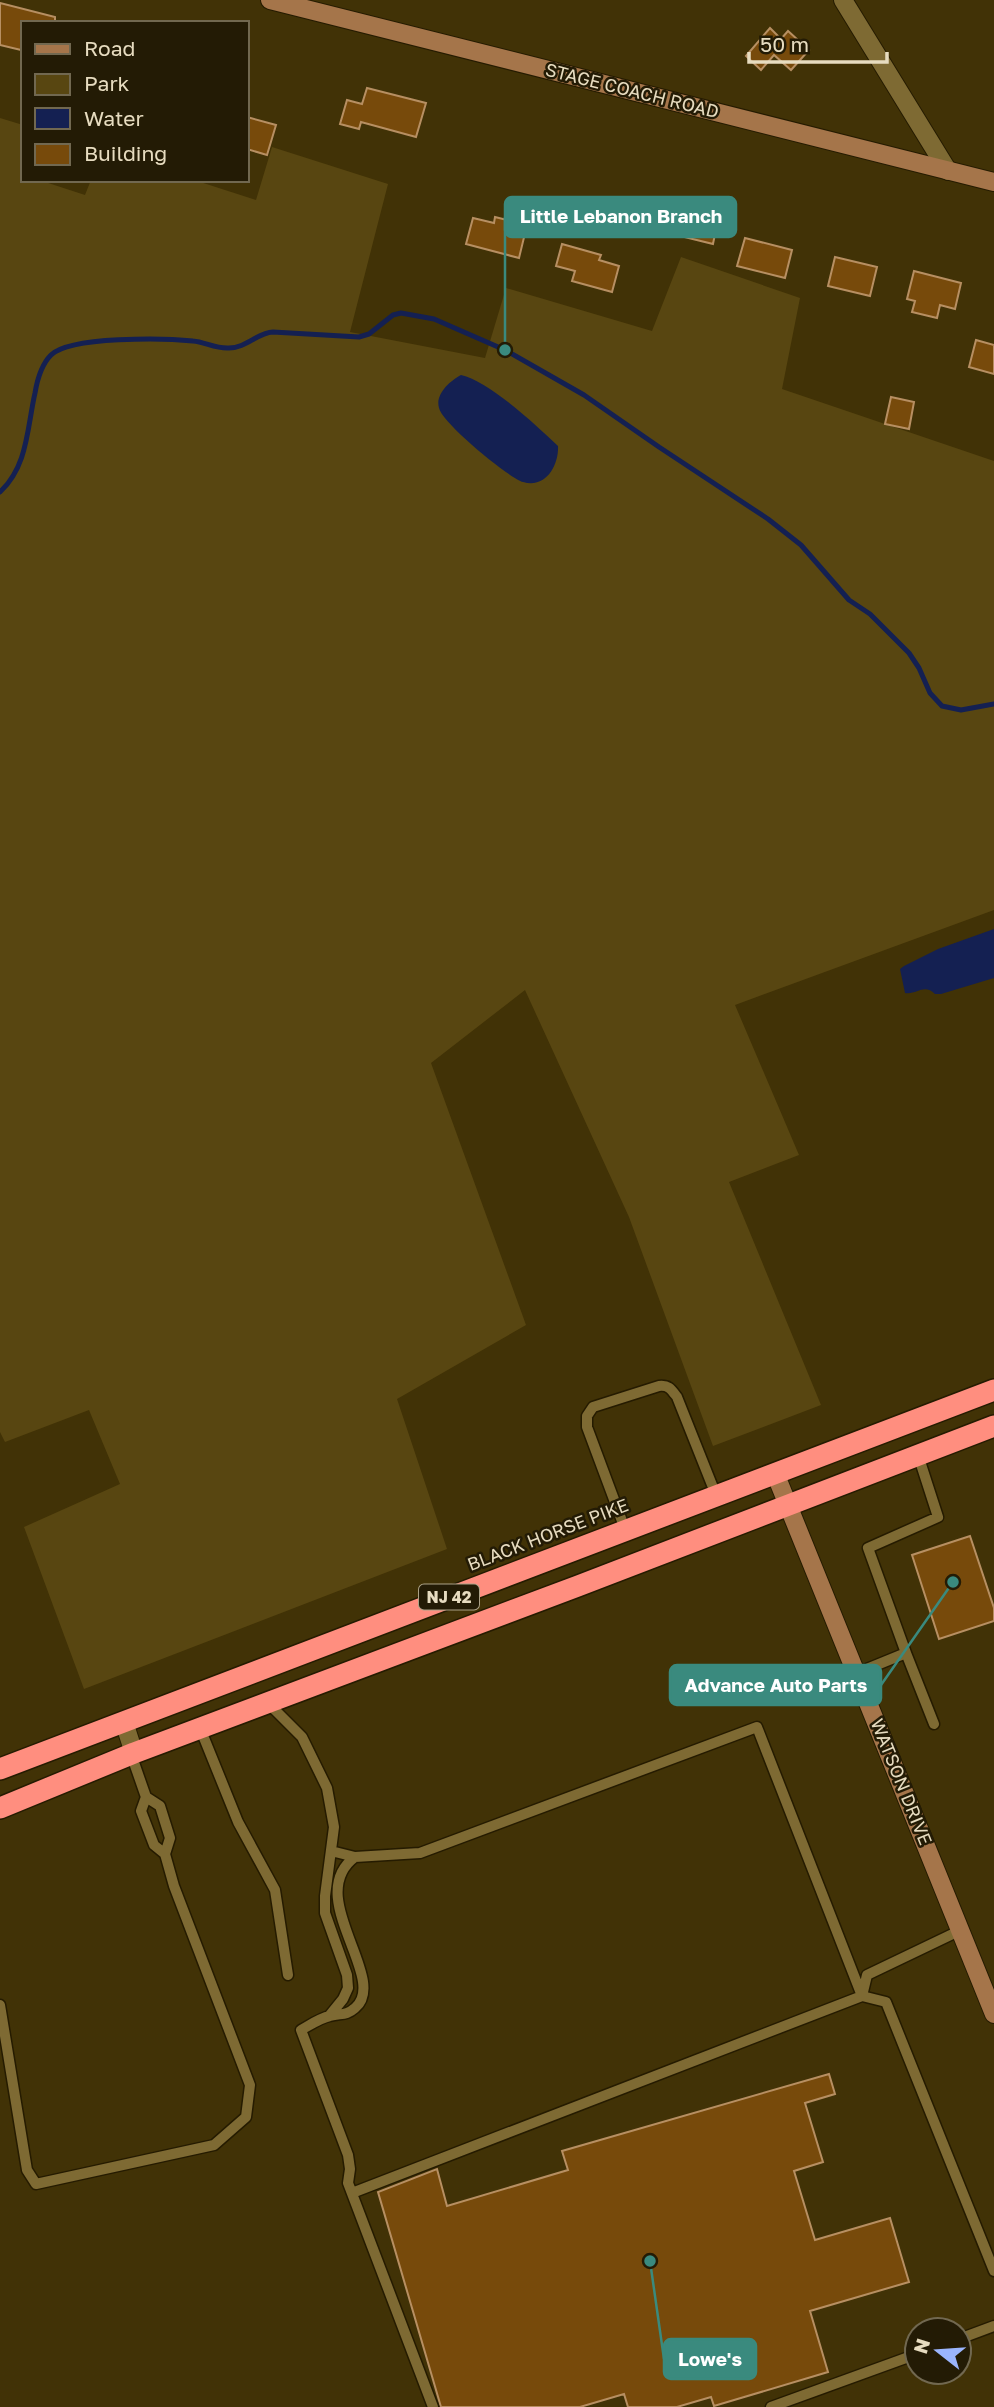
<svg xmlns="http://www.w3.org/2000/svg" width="994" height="2407" viewBox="0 0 994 2407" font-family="'Golos Text',sans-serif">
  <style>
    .green { fill: #584611 }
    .water { fill: #142052 }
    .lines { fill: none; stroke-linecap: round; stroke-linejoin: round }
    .stream { stroke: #142052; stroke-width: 5 }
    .building { fill: #774a0b; stroke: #b78f62; stroke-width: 2 }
    .lane-casing { stroke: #251b00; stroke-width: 13 }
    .street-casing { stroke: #251b00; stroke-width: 20 }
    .secondary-casing { stroke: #251b00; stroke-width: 20 }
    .highway-casing { stroke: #251b00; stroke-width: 24 }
    .lane { stroke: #7e6a33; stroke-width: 10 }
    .street { stroke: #7e6a33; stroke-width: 18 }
    .secondary { stroke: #a5754a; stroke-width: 18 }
    .highway { stroke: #ff8e7f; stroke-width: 21 }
    .labels { text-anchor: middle; stroke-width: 5; stroke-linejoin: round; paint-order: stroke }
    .shield { fill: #231b05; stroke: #aca288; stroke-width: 2 }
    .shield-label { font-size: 16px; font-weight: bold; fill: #e7dcc0 }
    .street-label { font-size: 18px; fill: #e7dcc0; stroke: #231b05 }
    .leader { fill: none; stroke: #3a8a7e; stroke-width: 2.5 }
    .callout-dot { fill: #3a8a7e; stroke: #231b05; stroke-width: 2.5 }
    .callout { fill: #3a8a7e; stroke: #3a8a7e; stroke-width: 2.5 }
    .callout-label { font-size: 19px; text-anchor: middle; font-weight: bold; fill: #fff }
  </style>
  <rect width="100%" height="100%" fill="#413206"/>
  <path class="green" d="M0 118 23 125V180H39L85 195 91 180H194L256 200 272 147 388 184 350 332 485 358 506 288 652 331 681 257 800 298 782 389 994 461V910L735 1005 799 1155 729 1182 821 1405 713 1446 629 1217 525 990 431 1063 526 1325 397 1399 447 1549 84 1689 24 1527 120 1484 89 1410 5 1442 0 1432Z"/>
  <path class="water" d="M461 375C489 381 536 425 558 446 559 465 546 489 523 482 509 478 442 423 439 408 435 394 450 381 461 375Z
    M994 929V978L941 994H935C924 983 917 995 905 993L900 969 904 966 938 949Z"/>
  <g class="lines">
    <path class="stream" d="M0 492C28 466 27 428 35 393 37 381 42 364 51 355 70 336 165 338 193 341 205 342 216 349 229 348 246 348 257 333 273 332L359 337 369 334 393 315 401 313 434 319 505 350 584 395 659 447 768 519 801 545 849 600 870 614 909 653 919 668 930 693 942 706 961 710 994 704"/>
  </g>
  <path class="building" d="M0 3 55 17V23H23L21 50 0 45Z
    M770 28 781 39 788 31 809 50 791 70 774 55 761 70 746 56Z
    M367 88 426 103 416 137 361 122 359 129 340 124 347 100 362 104Z
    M247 117 276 125 267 155 247 149Z
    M667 202 719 214 713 244 660 231Z
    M495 217 527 225 519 258 466 244 473 218 494 223Z
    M745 238 792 250 785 278 737 266Z
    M562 244 601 255 599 260 619 266 612 292 572 281 575 271 556 266Z
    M835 257 877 267 870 296 828 286Z
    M914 271 961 283 955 309 940 305 937 318 912 312 915 301 907 299Z
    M976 340 994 345V374L969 367Z
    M891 397 914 402 909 429 885 424Z
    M970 1536 994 1608V1621L939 1639 912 1555Z
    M829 2074 835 2094 805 2103 823 2162 794 2171 815 2240 890 2218 909 2282 810 2311 828 2372 714 2406 711 2397 677 2407H628L624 2394 580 2407H441L378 2192 437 2169 447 2206 568 2170 562 2151Z"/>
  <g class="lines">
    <defs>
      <path id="lane" d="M625 1529 587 1427V1416L593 1407 659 1386C669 1385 671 1389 677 1397L716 1495
        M906 1653 868 1548 938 1517 918 1455
        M857 1673 906 1653 934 1724
        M268 1703 302 1737 327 1788 334 1827 325 1896V1913L347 1975 348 1988 343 1999 330 2015
        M200 1728 238 1822 275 1890 288 1975
        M131 1754 146 1797 141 1811 154 1845 165 1854
        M331 1851 355 1857 420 1853 757 1727 862 1996 886 2002 994 2271
        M355 1857C302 1896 390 1979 355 2008 346 2016 341 2013 330 2016 320 2018 310 2025 301 2030L348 2155 350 2169 348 2183 433 2407
        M0 2005 27 2170 36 2184 214 2145 246 2117 250 2085 174 1886 165 1854 170 1838 160 1806 146 1797
        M352 2193 862 1996 867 1975 961 1930
        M959 2339 994 2326
        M771 2407 917 2354"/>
      <path id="street" d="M843 0 948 171
        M124 1722 134 1753"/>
      <path id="secondary" d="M270 0 994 182
        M775 1473 994 2014"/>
      <path id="highway" d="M0 1769 994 1390
        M0 1808 134 1753 578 1586 994 1426"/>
    </defs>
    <use href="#lane" class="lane-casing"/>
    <use href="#street" class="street-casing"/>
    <use href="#secondary" class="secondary-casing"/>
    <use href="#highway" class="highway-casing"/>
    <use href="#lane" class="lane"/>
    <use href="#street" class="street"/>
    <use href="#secondary" class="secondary"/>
    <use href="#highway" class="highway"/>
  </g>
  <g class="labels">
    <rect class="shield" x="419" y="1584.5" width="60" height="25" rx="5"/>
    <g class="shield-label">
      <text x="449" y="1603">NJ 42</text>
    </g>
    <g class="street-label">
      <text transform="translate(632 91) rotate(14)" y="6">STAGE COACH ROAD</text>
      <text transform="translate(548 1535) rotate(-21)" y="6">BLACK HORSE PIKE</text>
      <text transform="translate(901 1782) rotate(68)" y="6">WATSON DRIVE</text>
    </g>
  </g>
  <path class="leader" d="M505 350L505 217M953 1582L881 1685M650 2261L664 2359"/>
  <g class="callout-dot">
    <circle cx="505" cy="350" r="7"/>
    <circle cx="953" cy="1582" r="7"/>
    <circle cx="650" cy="2261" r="7"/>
  </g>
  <g class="callout">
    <rect x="505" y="197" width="231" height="40" rx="7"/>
    <rect x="670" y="1665" width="211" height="40" rx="7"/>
    <rect x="664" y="2339" width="92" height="40" rx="7"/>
  </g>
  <g class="callout-label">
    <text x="621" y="223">Little Lebanon Branch</text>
    <text x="776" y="1692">Advance Auto Parts</text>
    <text x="710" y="2366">Lowe's</text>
  </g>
  <rect x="21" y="21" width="228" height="161" fill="#231b05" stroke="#716850" stroke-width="2"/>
  <rect x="35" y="44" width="35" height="10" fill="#a5754a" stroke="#716850" stroke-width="2"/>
  <text x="84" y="56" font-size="21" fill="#e7dcc0">Road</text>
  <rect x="35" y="74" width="35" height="21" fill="#584611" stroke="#716850" stroke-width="2"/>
  <text x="84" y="91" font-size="21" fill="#e7dcc0">Park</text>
  <rect x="35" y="108" width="35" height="21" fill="#142052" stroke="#716850" stroke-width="2"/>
  <text x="84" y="126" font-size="21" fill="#e7dcc0">Water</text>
  <rect x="35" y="144" width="35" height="21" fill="#774a0b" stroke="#716850" stroke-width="2"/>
  <text x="84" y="161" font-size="21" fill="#e7dcc0">Building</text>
  <g transform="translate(938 2351) rotate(287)"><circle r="33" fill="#231b05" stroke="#716850" stroke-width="2"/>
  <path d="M0-5L12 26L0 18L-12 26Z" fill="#9bb5fd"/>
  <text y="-10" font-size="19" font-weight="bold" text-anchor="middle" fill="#e7dcc0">N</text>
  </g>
  <path d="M749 52v10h138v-10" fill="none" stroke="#e7dcc0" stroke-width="3.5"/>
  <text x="760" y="52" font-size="21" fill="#e7dcc0" stroke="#231b05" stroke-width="5" paint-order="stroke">50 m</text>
</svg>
